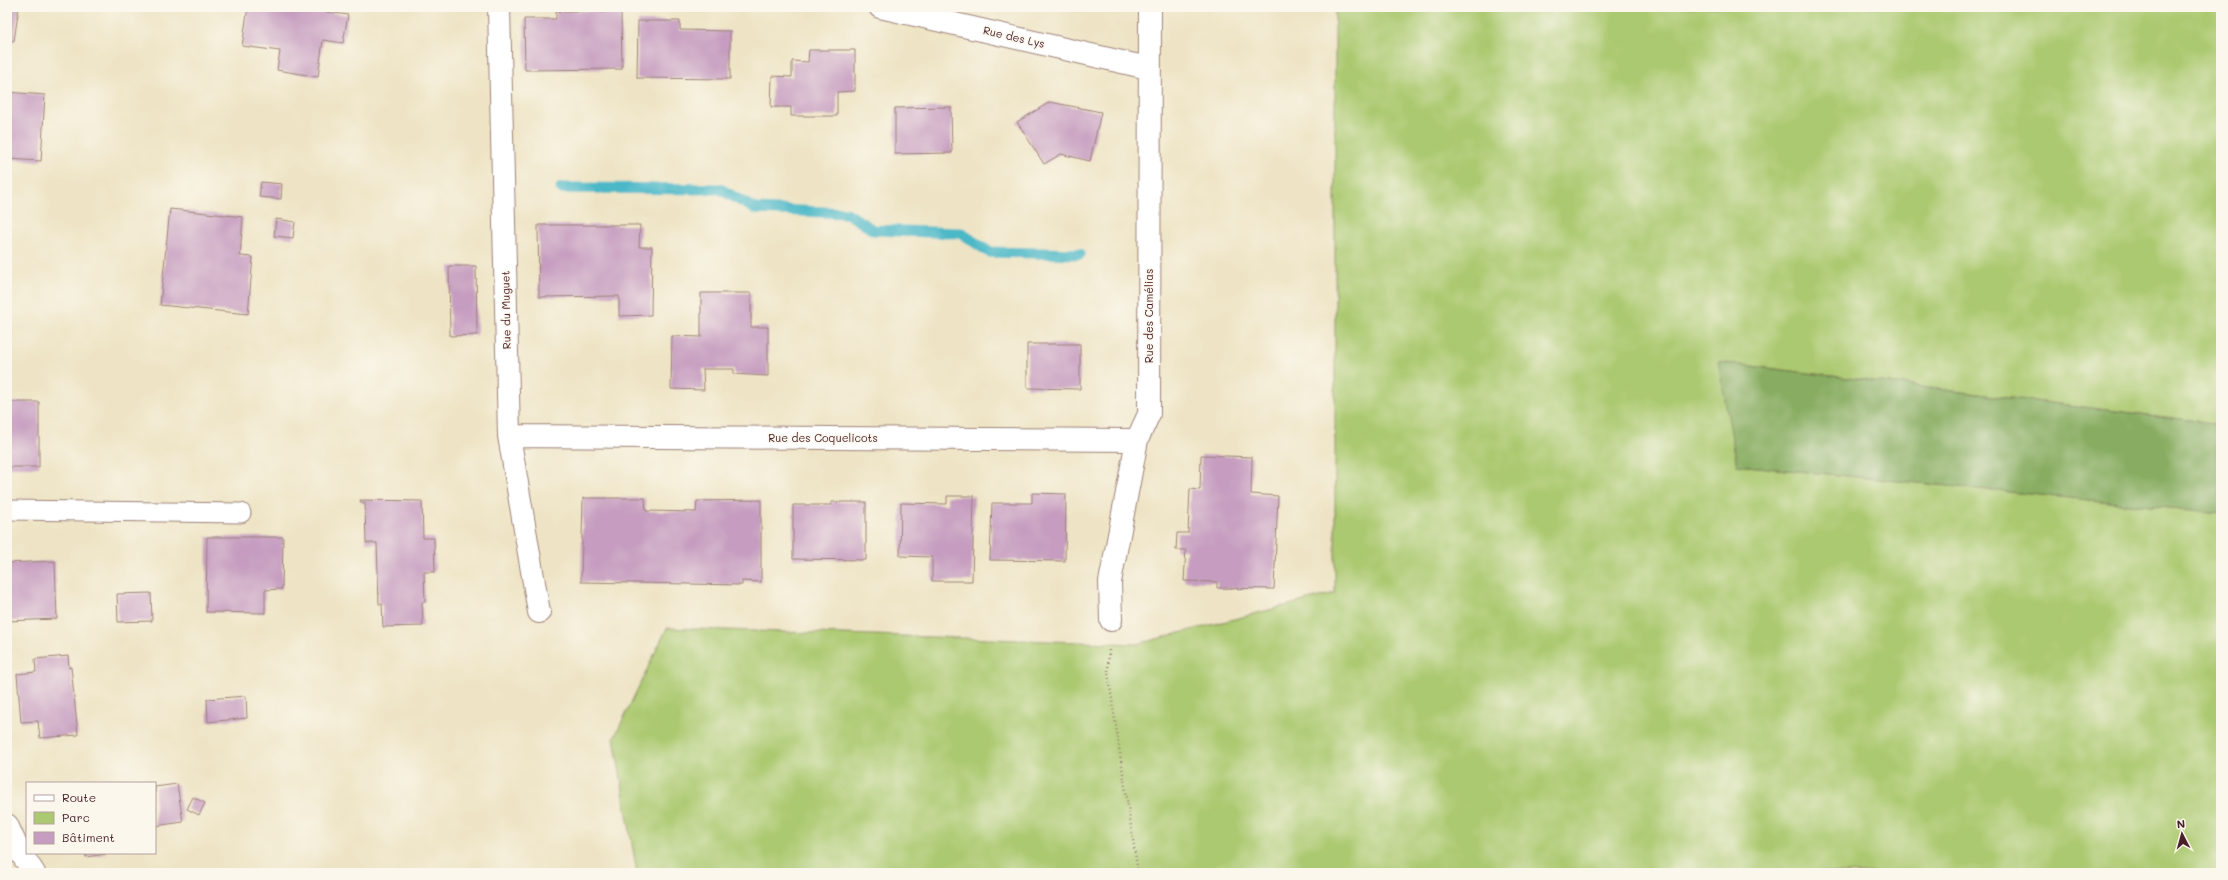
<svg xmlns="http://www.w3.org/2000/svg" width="2228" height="880" viewBox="0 0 2228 880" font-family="Mali,sans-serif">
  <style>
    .green { fill: #abc970; stroke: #7a744e }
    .forest { fill: #88ad62; stroke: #696646 }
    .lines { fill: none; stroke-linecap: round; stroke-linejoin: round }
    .stream { stroke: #4cb8c8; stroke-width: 11 }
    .building { fill: #c69dc0 }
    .lane-casing { stroke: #9c8278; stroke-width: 21 }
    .street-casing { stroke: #9c8278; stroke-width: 24 }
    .path { stroke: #9c8278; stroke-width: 2.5; stroke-dasharray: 1 3; stroke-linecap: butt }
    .lane { stroke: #fff; stroke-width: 19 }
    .street { stroke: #fff; stroke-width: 22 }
    .labels { text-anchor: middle; stroke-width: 3; stroke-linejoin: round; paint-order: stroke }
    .street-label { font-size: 11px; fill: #4a1f2b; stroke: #fbf7ec }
  </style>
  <rect width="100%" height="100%" fill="#fbf7ec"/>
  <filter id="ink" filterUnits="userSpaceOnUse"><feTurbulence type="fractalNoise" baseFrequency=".025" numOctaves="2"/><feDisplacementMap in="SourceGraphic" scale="8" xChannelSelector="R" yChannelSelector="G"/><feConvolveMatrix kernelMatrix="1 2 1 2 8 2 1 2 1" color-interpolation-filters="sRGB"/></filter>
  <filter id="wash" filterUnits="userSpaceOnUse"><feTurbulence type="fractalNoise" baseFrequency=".012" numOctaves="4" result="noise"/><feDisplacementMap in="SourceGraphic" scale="16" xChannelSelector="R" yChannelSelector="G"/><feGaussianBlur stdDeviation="0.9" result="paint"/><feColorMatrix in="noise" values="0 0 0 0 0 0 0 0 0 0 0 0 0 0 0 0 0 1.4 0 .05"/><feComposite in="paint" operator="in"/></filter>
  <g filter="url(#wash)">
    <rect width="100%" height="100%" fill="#eee4c5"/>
    <path class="green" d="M1335 7H2221V424L1719 362 1737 465 2221 513V873H637L614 738 667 628 1137 644 1335 593Z"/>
    <path class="forest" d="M1718 362 2221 424V513L1737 465Z"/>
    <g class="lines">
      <path class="stream" d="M561 188 720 189 755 209 847 213 873 230 961 233 989 252 1080 254"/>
    </g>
    <g id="blocks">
      <path class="building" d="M7 7H19L14 41H7Z
        M248 7H292L348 15 343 43 323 40 318 77 277 70 280 51 242 46Z
        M556 11H621L622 69 525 70 524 19H556Z
        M638 21H680V30L730 31V79L637 78Z
        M809 50H855V91L837 92V116H791V107H771L772 76 792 77V61L808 62Z
        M7 92 45 95 41 161 7 159Z
        M1050 102 1101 112 1090 161 1061 154 1044 164 1017 122Z
        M951 107 952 153 895 154V108Z
        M261 182 282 184 281 199 259 197Z
        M170 209 243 217 240 256 253 257 248 314 160 305Z
        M276 219 295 222 293 238 274 236Z
        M538 225H640L639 247H652L651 315 619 316V296L539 297Z
        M449 266H476L477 335 450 336Z
        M701 293H751V327H768V376L734 374V369H703L704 390 671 389 672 336 701 337Z
        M1027 344H1080V389L1027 388Z
        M7 402H39V467H7Z
        M1201 455 1252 457 1251 494 1278 496 1274 589 1217 588V582L1184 581 1186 550H1176L1177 533H1188L1190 489 1200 490Z
        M1032 493 1066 494 1065 561 990 560 992 503H1032Z
        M947 496H974L972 581H932V557L900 556 901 503 947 504Z
        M583 498H645L646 511 696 512 697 501 761 500V582L742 581V585L581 582Z
        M360 500 422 501 423 538H434L435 572H424L425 602H422L423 626 383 627 382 604H379L377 543H366L365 503H361Z
        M831 502H866V560L793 559V505H831Z
        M207 537H283L282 589 265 590V613L206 612Z
        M55 561 57 619 7 621V563Z
        M151 593 152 621 118 622 117 594Z
        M68 656 69 668 71 667 78 735 40 738 38 721 21 722 17 674 36 672 35 659Z
        M246 696 247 718 208 722 207 699Z
        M177 784 183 822 155 826V787Z
        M193 797 205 803 199 815 187 809Z
        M86 853H106V854L86 857Z"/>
    </g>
  </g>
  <g filter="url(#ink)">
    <use href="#blocks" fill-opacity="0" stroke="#9c8278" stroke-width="1"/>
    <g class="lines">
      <defs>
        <path id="lane" d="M7 510 241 513"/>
        <path id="street" d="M499 7 509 436 539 612
          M880 7 1148 68
          M509 436 1137 440
          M1111 620 1110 582 1137 440 1149 414 1150 7
          M7 825 17 847 34 873"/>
      </defs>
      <use href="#lane" class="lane-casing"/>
      <use href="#street" class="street-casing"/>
      <path class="path" d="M1109 650 1108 673 1138 873"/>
      <use href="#lane" class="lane"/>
      <use href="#street" class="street"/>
    </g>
  </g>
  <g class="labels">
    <g class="street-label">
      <text transform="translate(1014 37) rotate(13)" y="4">Rue des Lys</text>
      <text transform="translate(506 310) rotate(-91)" y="4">Rue du Muguet</text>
      <text transform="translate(1149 316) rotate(-90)" y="4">Rue des Camélias</text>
      <text x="823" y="442">Rue des Coquelicots</text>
    </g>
  </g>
  <rect width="2228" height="880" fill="none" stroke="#fbf7ec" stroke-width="24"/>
  <rect x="26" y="782" width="130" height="72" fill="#fbf7ec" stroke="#b4a19f"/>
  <rect x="34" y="795" width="20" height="6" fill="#ffffff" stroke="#b4a19f"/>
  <text x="62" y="802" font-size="12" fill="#4a1f2b">Route</text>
  <rect x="34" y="812" width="20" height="12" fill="#abc970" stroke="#b4a19f"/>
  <text x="62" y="822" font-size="12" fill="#4a1f2b">Parc</text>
  <rect x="34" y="832" width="20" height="12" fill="#c69dc0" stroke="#b4a19f"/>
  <text x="62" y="842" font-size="12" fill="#4a1f2b">Bâtiment</text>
  <g transform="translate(2182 834) rotate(354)" stroke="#fbf7ec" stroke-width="3" paint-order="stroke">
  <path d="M0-3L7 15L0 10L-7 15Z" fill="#4a1f2b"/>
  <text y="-6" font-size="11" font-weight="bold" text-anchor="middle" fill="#4a1f2b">N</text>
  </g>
</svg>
